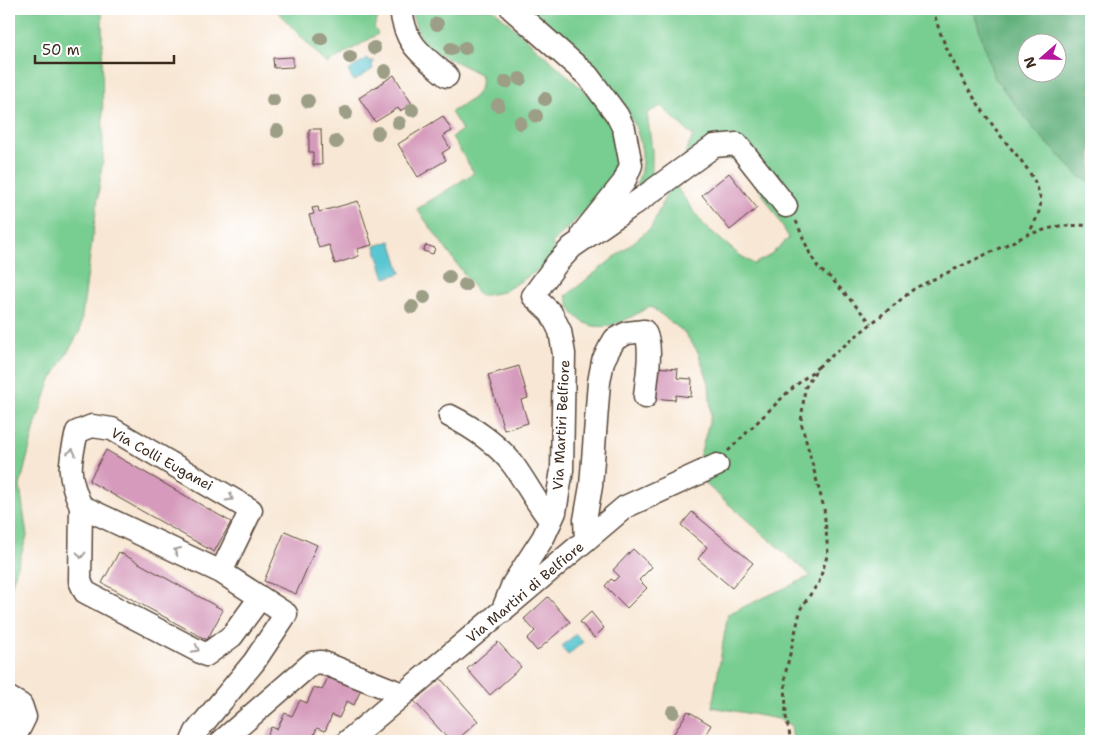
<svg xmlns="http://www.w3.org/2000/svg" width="1100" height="750" viewBox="0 0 1100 750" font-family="'Shantell Sans',sans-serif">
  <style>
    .green { fill: #78cd91; stroke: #5a7c58; fill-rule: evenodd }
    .forest { fill: #62b07b; stroke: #4e6d4c; fill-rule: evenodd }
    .water { fill: #5ac6d1; stroke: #4a7878 }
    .building { fill: #d69bbc }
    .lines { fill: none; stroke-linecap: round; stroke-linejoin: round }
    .street-casing { stroke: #574639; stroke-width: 25 }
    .path { stroke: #574639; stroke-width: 3; stroke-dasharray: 4 4; stroke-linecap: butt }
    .street { stroke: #fff; stroke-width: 22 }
    .tree { fill: #9c9e86 }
    .oneway { stroke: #a79f9a }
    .labels { text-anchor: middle; stroke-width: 5; stroke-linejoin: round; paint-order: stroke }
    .street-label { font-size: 14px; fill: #3b2a1e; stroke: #fff }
  </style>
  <rect width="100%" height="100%" fill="#fff"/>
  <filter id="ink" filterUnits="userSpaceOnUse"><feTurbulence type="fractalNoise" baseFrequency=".02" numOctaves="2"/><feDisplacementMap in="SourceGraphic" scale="10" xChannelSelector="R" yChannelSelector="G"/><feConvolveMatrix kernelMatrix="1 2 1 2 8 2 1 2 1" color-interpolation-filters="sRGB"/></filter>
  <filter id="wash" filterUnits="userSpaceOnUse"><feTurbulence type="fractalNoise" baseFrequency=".0096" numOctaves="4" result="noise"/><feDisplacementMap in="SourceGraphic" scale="20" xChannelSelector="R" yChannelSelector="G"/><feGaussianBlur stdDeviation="1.12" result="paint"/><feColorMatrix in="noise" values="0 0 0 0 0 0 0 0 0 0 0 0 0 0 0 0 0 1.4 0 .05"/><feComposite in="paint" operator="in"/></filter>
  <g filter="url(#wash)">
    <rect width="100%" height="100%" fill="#f8e7d4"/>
    <path class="green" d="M9 9H102L103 159 80 331 50 382 36 423 20 486 27 536 9 593Z
      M275 9H382L374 27 378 34 327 64Z
      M410 9H493L600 105 613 124 622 168 602 195 552 243 558 258 503 292 480 296 417 209 474 173 452 137 462 130 451 112C466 103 487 94 480 74L422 45Z
      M521 9H973L994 77 1035 130 1079 176 1091 182V741H793L791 725 779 719 712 707 728 614 811 576 700 479 698 462 711 415 709 383 698 352 684 332 650 306C627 320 597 340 574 314 570 310 568 301 566 296L651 228 693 136 661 106 647 113 652 150V184L634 191C646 163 644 149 633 121ZM723 158C726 159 731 159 734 161 754 176 777 216 789 238L769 256 754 264 738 254 704 225 677 188C692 172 702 164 723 158Z"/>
    <path class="forest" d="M973 9H1091V182L1079 176 1035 130 994 77ZM1028 42H1058V72H1028Z"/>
    <path class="water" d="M367 58 368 61H373L372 67 373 69 354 81 348 71Z
      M391 241 401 273 385 278 375 246Z
      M576 634 583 642 568 655 561 647Z"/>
    <g id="blocks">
      <path class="building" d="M293 57V67L274 68 273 58Z
        M394 75 412 104 400 111 398 108 375 122 359 98Z
        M443 116 452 131 443 136 450 148 442 153 446 160 418 177 398 144Z
        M309 129H321L322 165H313V152H309Z
        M729 173 757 208 730 230 702 195Z
        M358 201 372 245 357 249 359 256 335 264 329 245 319 248 309 215 314 214 312 208 318 207 319 212Z
        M426 245 435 248 433 254 423 251Z
        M519 366 528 398 521 400 528 423 504 430 488 375Z
        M656 367 678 369 677 378 692 379 691 397 676 395 675 400 652 398Z
        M106 450 231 522 214 552 89 481Z
        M692 512 753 563 732 588 698 559 707 547 681 525Z
        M285 531 317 545 296 594 264 581Z
        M633 549 652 567 639 580 647 588 627 608 605 586 611 579 614 581 619 576 613 570Z
        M119 552 223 610 207 640 102 583Z
        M548 597 570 622 537 651 527 639 535 631 524 619Z
        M591 612 604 628 594 638 580 622Z
        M498 642 521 667 490 695 467 669Z
        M330 673 362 687 354 705 347 701 339 718 332 715 325 731 317 728 311 741H265L271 727 277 729 285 713 292 716 300 700 307 703 314 687 322 690Z
        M440 678 478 721 456 741H450L414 701Z
        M688 711 711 725 702 741H669Z"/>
    </g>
  </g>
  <g filter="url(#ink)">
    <use href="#blocks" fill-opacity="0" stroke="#574639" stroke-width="1"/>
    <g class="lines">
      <defs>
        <path id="street" d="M401 9C405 45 421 54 447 76
          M512 9 588 76 617 115 624 129 631 165 624 182 583 233
          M450 416C472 427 499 445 514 466 527 484 537 504 551 521
          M81 506 80 581 85 592 206 655 232 636 260 598
          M586 540 585 520 591 486 599 382 603 361 609 349 615 339 627 333 644 331C654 345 646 380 645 397
          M502 612 513 584 543 538 555 512 562 470 564 354 560 331 551 313 533 296 557 263 572 247 630 207 714 146 737 144 786 206
          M9 698 21 705 25 717 13 741
          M192 741 196 732 254 662 286 614 221 572 81 506C67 475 69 465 77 432L92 426 112 429 251 510 221 572
          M222 741 312 663 321 662 402 694
          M348 741 625 507 717 465"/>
      </defs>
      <use href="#street" class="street-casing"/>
      <path class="path" d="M933 9C943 51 969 92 994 127 1010 150 1034 169 1040 197 1043 209 1034 223 1029 233
        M796 221 810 254 819 269 831 278 871 323
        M818 367 915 288 1029 234 1059 226 1091 225
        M728 451 788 392 818 367 805 388 801 422 824 508 828 553 819 582 801 608 785 675 786 717 791 741"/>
      <use href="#street" class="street"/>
    </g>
    <g class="tree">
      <circle cx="437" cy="24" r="7"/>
      <circle cx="321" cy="39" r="7"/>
      <circle cx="374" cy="48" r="7"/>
      <circle cx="465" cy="48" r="7"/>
      <circle cx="451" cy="49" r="7"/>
      <circle cx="350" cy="57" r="7"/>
      <circle cx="385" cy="71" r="7"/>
      <circle cx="520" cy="79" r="7"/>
      <circle cx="506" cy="82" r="7"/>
      <circle cx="545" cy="99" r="7"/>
      <circle cx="273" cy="100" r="7"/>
      <circle cx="308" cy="101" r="7"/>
      <circle cx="498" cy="105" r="7"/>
      <circle cx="412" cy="110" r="7"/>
      <circle cx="346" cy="113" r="7"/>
      <circle cx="536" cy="116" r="7"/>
      <circle cx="399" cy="123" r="7"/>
      <circle cx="520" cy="123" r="7"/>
      <circle cx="277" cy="131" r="7"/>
      <circle cx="378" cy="133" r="7"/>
      <circle cx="336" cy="142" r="7"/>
      <circle cx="449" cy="277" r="7"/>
      <circle cx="465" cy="285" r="7"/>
      <circle cx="424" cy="297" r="7"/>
      <circle cx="412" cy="307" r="7"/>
      <circle cx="673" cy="712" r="7"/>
    </g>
    <defs><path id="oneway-chevron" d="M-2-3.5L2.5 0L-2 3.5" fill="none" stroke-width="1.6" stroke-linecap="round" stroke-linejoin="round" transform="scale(1.25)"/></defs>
    <g class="oneway">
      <use href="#oneway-chevron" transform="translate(72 452) rotate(-76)"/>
      <use href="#oneway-chevron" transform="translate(230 498) rotate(30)"/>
      <use href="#oneway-chevron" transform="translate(177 551) rotate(-155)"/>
      <use href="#oneway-chevron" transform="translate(81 555) rotate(91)"/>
      <use href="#oneway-chevron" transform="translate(196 649) rotate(27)"/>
    </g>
  </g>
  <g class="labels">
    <g class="street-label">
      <text transform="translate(561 425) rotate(-87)" y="5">Via Martiri Belfiore</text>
      <text transform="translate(162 459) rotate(29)" y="5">Via Colli Euganei</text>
      <text transform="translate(525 592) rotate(-40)" y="5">Via Martiri di Belfiore</text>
    </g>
  </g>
  <rect width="1100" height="750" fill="none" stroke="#fff" stroke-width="30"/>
  <g transform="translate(1042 58) rotate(250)"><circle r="24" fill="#ffffff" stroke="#b1aaa5"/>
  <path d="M0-4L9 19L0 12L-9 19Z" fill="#b5179e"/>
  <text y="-8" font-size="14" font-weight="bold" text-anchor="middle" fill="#3b2a1e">N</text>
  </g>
  <path d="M35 55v8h139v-8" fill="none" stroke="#3b2a1e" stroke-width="2.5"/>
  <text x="42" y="55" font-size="15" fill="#3b2a1e" stroke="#ffffff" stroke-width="4" paint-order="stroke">50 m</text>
</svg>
